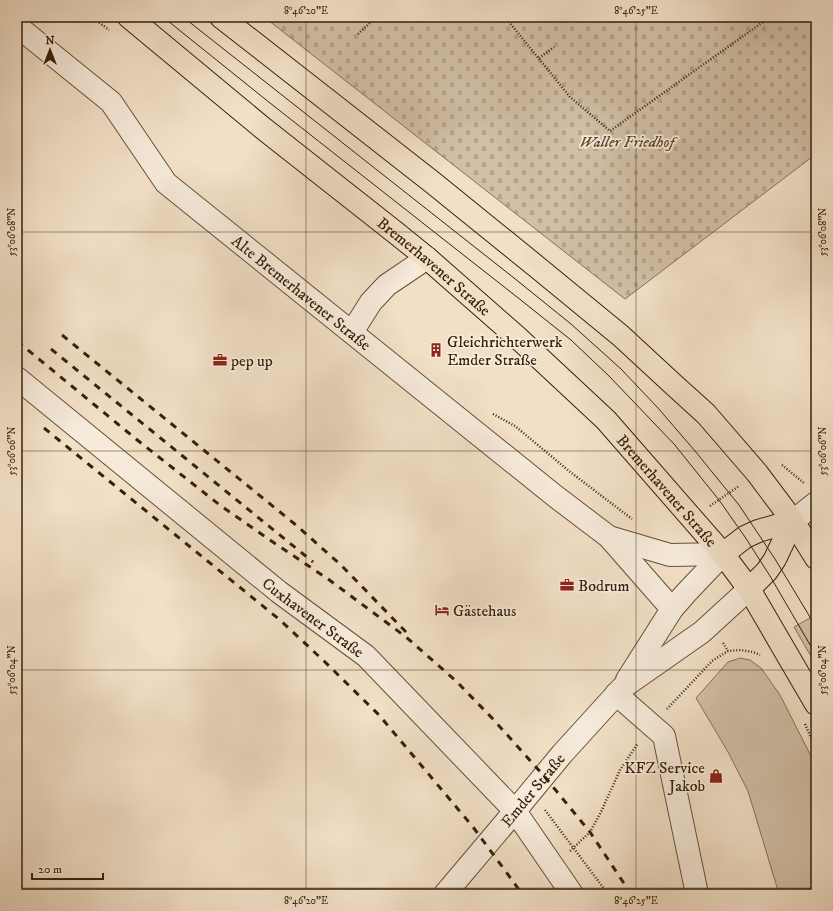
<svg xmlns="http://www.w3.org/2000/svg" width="833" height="911" viewBox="0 0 833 911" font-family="'IM FELL DW Pica',serif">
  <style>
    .grass { fill: #d1bfa6; stroke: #847057 }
    .cemetery { fill: url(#cemetery-stones); stroke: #847057 }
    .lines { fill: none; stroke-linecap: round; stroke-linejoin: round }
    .minor-casing { stroke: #665038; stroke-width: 24 }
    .major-casing { stroke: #372008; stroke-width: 24 }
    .path { stroke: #372008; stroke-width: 2.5; stroke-dasharray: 1 2; stroke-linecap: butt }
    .minor { stroke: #f6eada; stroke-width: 22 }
    .major { stroke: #f1dfc6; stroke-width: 22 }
    .tram { stroke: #372008; stroke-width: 1 }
    .rail { stroke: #372008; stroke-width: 3; stroke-dasharray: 7 7; stroke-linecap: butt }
    .ticks { fill: none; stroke: #372008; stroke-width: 1; stroke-opacity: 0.45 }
    .labels { text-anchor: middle; stroke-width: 3.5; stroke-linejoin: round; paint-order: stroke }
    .park-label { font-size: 16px; font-style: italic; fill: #5e4830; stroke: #f6eada }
    .street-label { font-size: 16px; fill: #372008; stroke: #f6eada }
    .poi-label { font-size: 16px; fill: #372008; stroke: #f6eada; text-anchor: start }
    .neatline { fill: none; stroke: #372008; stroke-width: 1.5 }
    .ticks-label { font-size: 10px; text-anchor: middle; fill: #372008 }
  </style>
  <defs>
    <pattern id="cemetery-stones" width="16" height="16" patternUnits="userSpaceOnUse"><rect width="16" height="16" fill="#d1bfa6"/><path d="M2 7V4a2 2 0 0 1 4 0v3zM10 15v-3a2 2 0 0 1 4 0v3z" fill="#b4a48d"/></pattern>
  </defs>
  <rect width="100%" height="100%" fill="#f1dfc6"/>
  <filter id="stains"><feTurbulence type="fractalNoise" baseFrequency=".005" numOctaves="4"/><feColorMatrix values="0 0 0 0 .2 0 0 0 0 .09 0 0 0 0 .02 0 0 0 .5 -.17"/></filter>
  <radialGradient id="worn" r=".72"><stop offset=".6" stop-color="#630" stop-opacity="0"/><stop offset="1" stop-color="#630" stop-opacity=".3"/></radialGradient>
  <path class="grass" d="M815 615 816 617V665L794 627Z
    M740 658 750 660 761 668 780 695 816 766V894H779L748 791 728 752 696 698 728 662Z"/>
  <path class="cemetery" d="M264 17H816V154L625 299Z"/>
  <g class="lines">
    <defs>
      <g id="minor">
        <path id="s1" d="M17 26 111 102 166 183 555 496 609 537 672 609"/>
        <path d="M352 332 371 302 387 285 427 258"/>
        <path id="s2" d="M17 378 279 592 366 656 515 811 572 894"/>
        <path d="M793 521 816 503"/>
        <path d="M609 537 670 555 723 554"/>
        <path d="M627 680 672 609 686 593 723 554"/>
        <path d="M616 694 664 736 697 894"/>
        <path id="s3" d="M445 894 515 811 562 754 622 688 702 632 749 589"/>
      </g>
      <g id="major">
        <path id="s4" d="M129 17 264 129 396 233 427 258 517 337 606 420 723 554 749 589 816 704"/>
        <path d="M221 17 432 182 537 267 621 336 674 385 706 414 757 473 793 521 816 558"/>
        <path d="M723 554 745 537 758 531 793 521"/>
        <path d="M749 589 767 571 775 559 793 521"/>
      </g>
    </defs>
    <use href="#minor" class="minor-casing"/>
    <use href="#major" class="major-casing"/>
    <path class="path" d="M92 17 109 30
      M505 17 570 97 610 131 770 17
      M358 34 376 17
      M539 58 554 47
      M493 414 515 426 569 471 632 519
      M782 465 804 483
      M710 506 739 486
      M723 643 728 651
      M667 709 712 661 728 651 741 650 753 652 760 655
      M805 724 816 749
      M545 810 608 894
      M570 851 590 832 601 812 620 770 638 743"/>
    <use href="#minor" class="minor"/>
    <use href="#major" class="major"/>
    <path class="tram" d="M163 17 270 103 517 297 571 340 609 376 674 444 719 500 745 537 770 576 816 655
      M183 17 514 278 571 324 621 369 658 408 695 451 739 505 775 559 816 627"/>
    <path class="rail" d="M62 335 296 525 342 566 406 632
      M17 341 136 439 221 506 267 538 328 579 406 637 456 681 492 718 544 776 590 832 631 894
      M51 349 313 562
      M44 428 280 620 325 662 379 715 473 827 512 880 522 894"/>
  </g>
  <path class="ticks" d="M306 17V894M636 17V894M17 232H816M17 451H816M17 670H816M17 888H816"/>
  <defs>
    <symbol id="building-bare" viewBox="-9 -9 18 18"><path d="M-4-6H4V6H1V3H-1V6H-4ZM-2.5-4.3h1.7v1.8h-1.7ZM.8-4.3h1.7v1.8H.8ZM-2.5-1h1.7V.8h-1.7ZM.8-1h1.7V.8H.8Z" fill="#8f2418" stroke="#f6eada" stroke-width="2.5" paint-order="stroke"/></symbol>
    <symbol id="office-bare" viewBox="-9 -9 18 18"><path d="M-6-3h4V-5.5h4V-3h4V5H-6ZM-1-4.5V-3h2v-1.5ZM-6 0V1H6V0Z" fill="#8f2418" stroke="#f6eada" stroke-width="2.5" paint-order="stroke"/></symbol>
    <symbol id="hotel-bare" viewBox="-9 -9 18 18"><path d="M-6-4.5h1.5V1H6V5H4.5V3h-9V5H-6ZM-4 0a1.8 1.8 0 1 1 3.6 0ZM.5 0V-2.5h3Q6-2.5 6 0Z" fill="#8f2418" stroke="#f6eada" stroke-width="2.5" paint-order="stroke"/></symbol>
    <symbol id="shop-bare" viewBox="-9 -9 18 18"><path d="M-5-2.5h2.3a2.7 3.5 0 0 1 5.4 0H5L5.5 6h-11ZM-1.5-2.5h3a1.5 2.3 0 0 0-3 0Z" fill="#8f2418" stroke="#f6eada" stroke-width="2.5" paint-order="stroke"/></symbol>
  </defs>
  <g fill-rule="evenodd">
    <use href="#building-bare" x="426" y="340" width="20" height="20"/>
    <use href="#office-bare" x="210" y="350" width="20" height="20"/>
    <use href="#office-bare" x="557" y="575" width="20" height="20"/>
    <use href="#hotel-bare" x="432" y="600" width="20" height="20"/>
    <use href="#shop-bare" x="706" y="766" width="20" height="20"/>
  </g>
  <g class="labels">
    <g class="park-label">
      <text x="627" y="147">Waller Friedhof</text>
    </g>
    <g class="street-label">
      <text dy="6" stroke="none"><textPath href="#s4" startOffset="394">Bremerhavener Straße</textPath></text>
      <text dy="6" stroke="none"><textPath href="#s1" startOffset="393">Alte Bremerhavener Straße</textPath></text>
      <text dy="6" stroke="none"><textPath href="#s4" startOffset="718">Bremerhavener Straße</textPath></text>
      <text dy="6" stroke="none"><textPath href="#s2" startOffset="381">Cuxhavener Straße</textPath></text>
      <text dy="6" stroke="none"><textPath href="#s3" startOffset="136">Emder Straße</textPath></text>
    </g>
    <g class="poi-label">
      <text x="447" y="347">Gleichrichterwerk<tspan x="447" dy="18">Emder Straße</tspan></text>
      <text x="231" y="366">pep up</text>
      <text x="578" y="591">Bodrum</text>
      <text x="453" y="616">Gästehaus</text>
      <text x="705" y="773" text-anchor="end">KFZ Service<tspan x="705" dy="18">Jakob</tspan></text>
    </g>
  </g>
  <rect width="833" height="911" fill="none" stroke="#f1dfc6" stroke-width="44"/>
  <g transform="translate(50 50)" stroke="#f6eada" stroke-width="3" paint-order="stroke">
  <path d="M0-3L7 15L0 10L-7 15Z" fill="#372008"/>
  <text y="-6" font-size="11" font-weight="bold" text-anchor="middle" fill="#372008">N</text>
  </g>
  <path d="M32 873v6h71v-6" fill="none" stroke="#372008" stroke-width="2"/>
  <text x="38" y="873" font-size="12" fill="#372008" stroke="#f6eada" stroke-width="3" paint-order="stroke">20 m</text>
  <rect x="22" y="22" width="789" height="867" class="neatline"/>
  <g class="ticks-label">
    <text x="306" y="14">8°46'20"E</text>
    <text x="636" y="14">8°46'25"E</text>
    <text transform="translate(11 232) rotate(-90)" y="4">53°06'08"N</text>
    <text transform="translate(822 232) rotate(-90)" y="4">53°06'08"N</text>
    <text transform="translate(11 451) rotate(-90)" y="4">53°06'06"N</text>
    <text transform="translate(822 451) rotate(-90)" y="4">53°06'06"N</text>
    <text transform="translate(11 670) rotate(-90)" y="4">53°06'04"N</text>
    <text transform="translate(822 670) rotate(-90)" y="4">53°06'04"N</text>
    <text x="306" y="904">8°46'20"E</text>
    <text x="636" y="904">8°46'25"E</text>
  </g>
  <rect width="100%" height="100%" filter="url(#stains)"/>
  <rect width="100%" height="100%" fill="url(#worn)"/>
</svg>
